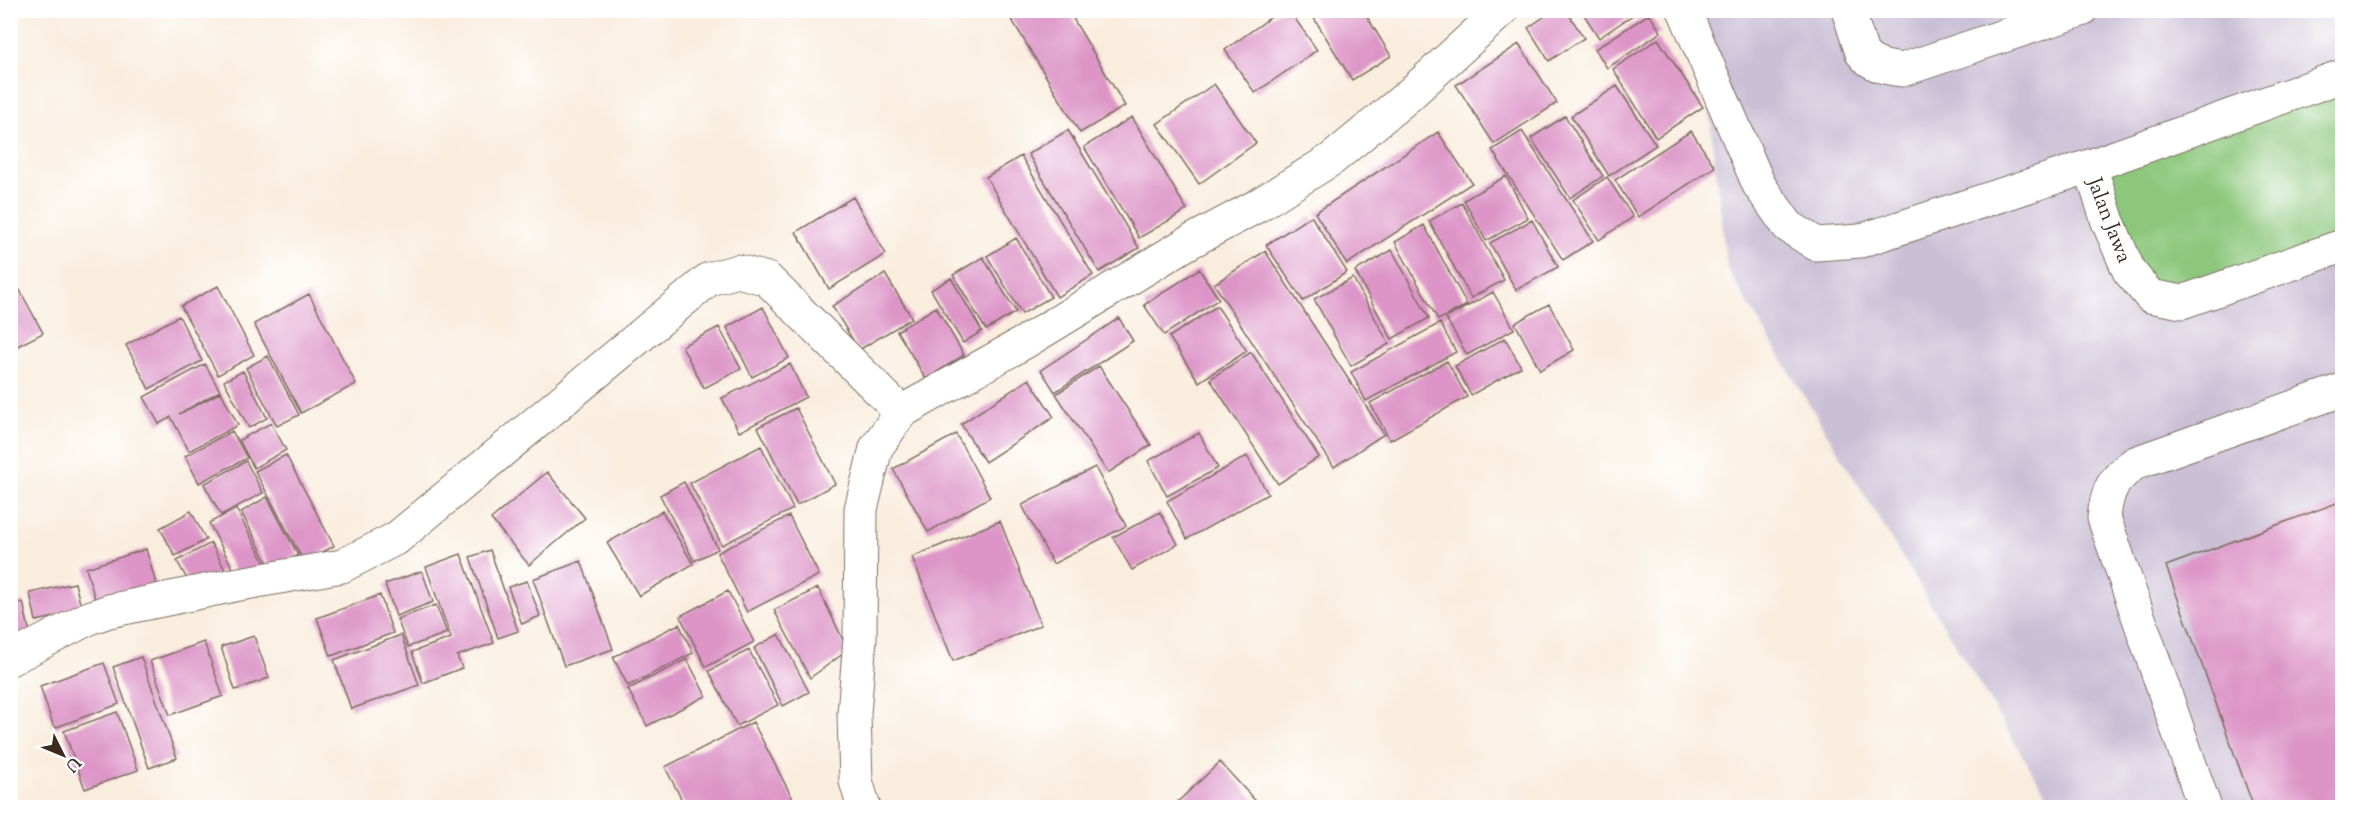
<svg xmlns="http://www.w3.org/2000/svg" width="2353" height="818" viewBox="0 0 2353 818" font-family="'Sorts Mill Goudy',serif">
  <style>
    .industrial { fill: #cbbfd5 }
    .green { fill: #8cc77b; stroke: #64784c; stroke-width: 1.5 }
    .building { fill: #dd95c8 }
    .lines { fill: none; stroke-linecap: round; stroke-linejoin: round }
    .minor-casing { stroke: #7e6e61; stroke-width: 35 }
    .minor { stroke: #fff; stroke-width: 33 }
    .labels { text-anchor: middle; stroke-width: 4.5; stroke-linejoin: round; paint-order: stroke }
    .street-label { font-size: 21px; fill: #3b2a1e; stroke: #fff }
  </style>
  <rect width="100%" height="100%" fill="#fff"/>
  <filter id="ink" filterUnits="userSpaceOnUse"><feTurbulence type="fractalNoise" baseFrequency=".0167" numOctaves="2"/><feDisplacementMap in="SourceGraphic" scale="12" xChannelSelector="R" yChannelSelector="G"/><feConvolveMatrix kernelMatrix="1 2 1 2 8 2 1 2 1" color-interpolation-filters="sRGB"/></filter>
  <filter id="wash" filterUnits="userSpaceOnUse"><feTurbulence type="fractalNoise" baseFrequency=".008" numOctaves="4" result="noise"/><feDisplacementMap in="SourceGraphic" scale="24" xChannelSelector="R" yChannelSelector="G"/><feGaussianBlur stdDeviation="1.35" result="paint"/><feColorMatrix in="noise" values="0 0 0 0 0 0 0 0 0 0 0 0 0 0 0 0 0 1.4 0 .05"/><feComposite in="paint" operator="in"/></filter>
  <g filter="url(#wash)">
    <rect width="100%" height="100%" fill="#f9edde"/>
    <path class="industrial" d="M1687 11H2342V807H2054L1727 269 1700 34Z"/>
    <path class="green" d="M2342 77V246L2150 296 2090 166Z"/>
    <g id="blocks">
      <path class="building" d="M1006 10H1068L1125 106 1080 133Z
        M1281 10H1289L1317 50 1255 93 1225 50Z
        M1309 10H1363L1391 56 1352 80Z
        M1554 10H1566L1584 38 1549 61 1528 28Z
        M1581 10H1640L1599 38Z
        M1649 14 1661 32 1607 68 1595 49Z
        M1658 39 1703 107 1656 138 1613 69Z
        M1519 44 1557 103 1494 144 1456 85Z
        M1214 84 1256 143 1199 184 1157 124Z
        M1617 86 1656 145 1609 176 1571 116Z
        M1565 116 1603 176 1570 198 1531 138Z
        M1132 117 1187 210 1139 238 1084 147Z
        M1068 130 1139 248 1099 272 1028 154Z
        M1522 131 1593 241 1563 260 1492 150Z
        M1691 131 1715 167 1638 217 1615 180Z
        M1438 132 1472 183 1347 264 1315 213Z
        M1021 156 1093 275 1057 297 986 177Z
        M1506 176 1528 218 1486 241 1464 200Z
        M1607 177 1633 217 1599 240 1573 200Z
        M853 197 886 254 829 289 796 232Z
        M1462 203 1504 280 1471 298 1429 221Z
        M1311 216 1347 272 1303 301 1266 245Z
        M1532 220 1558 267 1516 290 1490 243Z
        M1424 225 1467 305 1438 320 1395 242Z
        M1016 238 1051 297 1022 314 987 256Z
        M1392 250 1429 318 1392 339 1355 271Z
        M1265 251 1384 434 1334 467 1214 284Z
        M983 257 1016 312 986 330 953 275Z
        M1199 269 1219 299 1164 335 1144 305Z
        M10 272 43 333 10 350Z
        M885 274 912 318 859 350 832 306Z
        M951 278 982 331 963 343 931 290Z
        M1353 278 1389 344 1351 366 1314 299Z
        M218 286 254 355 218 375 181 306Z
        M1493 292 1514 329 1467 355 1446 318Z
        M309 294 356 384 301 413 254 324Z
        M1549 304 1574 350 1540 370 1515 323Z
        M1217 306 1247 351 1199 382 1169 337Z
        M763 307 789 358 752 377 727 327Z
        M936 307 964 355 926 379 897 331Z
        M179 316 202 361 149 389 126 345Z
        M1119 318 1133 341 1055 392 1041 370Z
        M1440 323 1456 352 1366 401 1351 372Z
        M719 327 741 369 704 388 682 346Z
        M1505 338 1521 367 1471 395 1455 366Z
        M1251 352 1319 457 1278 484 1210 379Z
        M268 356 299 415 277 426 246 368Z
        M1447 361 1467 397 1390 440 1370 403Z
        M205 364 220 391 179 414 221 392 238 425 189 451 171 417 159 424 144 397Z
        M790 364 806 397 739 432 722 398Z
        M1099 366 1151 445 1108 473 1056 394Z
        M243 371 267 418 249 428 224 381Z
        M1029 379 1054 417 985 462 961 424Z
        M796 408 835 484 797 505 758 427Z
        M271 423 286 450 254 468 239 440Z
        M232 431 247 458 199 483 185 456Z
        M1199 433 1218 468 1167 496 1148 461Z
        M956 434 990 497 928 532 893 469Z
        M761 446 793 509 722 545 690 483Z
        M286 455 334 546 304 562 255 471Z
        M1247 456 1268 494 1187 539 1167 501Z
        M246 461 263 493 221 515 204 484Z
        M1095 467 1126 526 1053 564 1022 505Z
        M547 472 585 518 529 565 491 519Z
        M684 482 718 549 694 561 660 495Z
        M267 497 298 555 271 569 241 512Z
        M2342 501V808H2254L2166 566Z
        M236 509 267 567 240 582 209 523Z
        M191 511 206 540 175 556 160 528Z
        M662 511 693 564 639 596 607 543Z
        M1160 512 1178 544 1132 570 1113 537Z
        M789 516 819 575 747 612 717 553Z
        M1000 521 1041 625 953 661 912 557Z
        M211 543 225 570 192 588 177 561Z
        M146 549 157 587 97 606 86 568Z
        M490 550 518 631 498 638 470 557Z
        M461 554 494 643 457 656 462 668 423 683 412 652 451 638 426 567Z
        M581 561 613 649 564 666 533 579Z
        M422 571 433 602 396 616 385 584Z
        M527 581 540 616 522 624 508 587Z
        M75 583 82 611 36 621 30 593Z
        M818 588 848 650 810 678 774 610Z
        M728 591 754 642 706 667 680 616Z
        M380 595 393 633 331 656 317 618Z
        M23 602 31 638 10 642V604Z
        M436 605 447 633 408 647 397 619Z
        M679 624 693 653 628 686 613 657Z
        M779 634 809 692 783 706 754 648Z
        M401 635 419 685 351 709 334 660Z
        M254 636 269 678 235 690 221 647Z
        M204 642 223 696 170 715 150 661Z
        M749 650 778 705 737 726 709 671Z
        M141 657 177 758 149 768 113 667Z
        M687 659 706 696 647 726 628 689Z
        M104 663 119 704 54 728 40 686Z
        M117 712 138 770 85 789 64 731Z
        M753 722 796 805 792 808H686L665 767Z
        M1220 762 1262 808H1171Z"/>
    </g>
  </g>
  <g filter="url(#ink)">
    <use href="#blocks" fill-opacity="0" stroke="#7e6e61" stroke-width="1.5"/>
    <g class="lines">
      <defs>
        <path id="minor" d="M1684 10 1759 185 1788 226 1816 244 1860 241 2090 166 2342 76
          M1848 10 1862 53C1872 66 1887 68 1902 70L2081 10
          M2090 166 2108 222 2129 271 2150 296 2182 302 2342 246
          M10 659 89 618 109 611 234 585 342 566 397 538 709 279 738 271 767 279 901 412
          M864 808 856 781 854 714 860 638 861 509 876 448 901 412 1025 342 1186 244 1257 206 1332 159 1408 96 1502 10
          M2205 808 2104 518C2107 490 2112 480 2135 463L2342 390"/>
      </defs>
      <use href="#minor" class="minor-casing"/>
      <use href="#minor" class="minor"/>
    </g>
  </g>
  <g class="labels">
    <g class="street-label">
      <text transform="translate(2110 220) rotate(69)" y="7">Jalan Jawa</text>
    </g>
  </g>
  <rect width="2353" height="818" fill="none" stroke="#fff" stroke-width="36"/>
  <g transform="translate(63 755) rotate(133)" stroke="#ffffff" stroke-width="4.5" paint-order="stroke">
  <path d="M0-4.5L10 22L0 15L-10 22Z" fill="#3b2a1e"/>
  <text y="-9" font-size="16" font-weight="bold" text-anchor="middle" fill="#3b2a1e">U</text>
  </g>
</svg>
